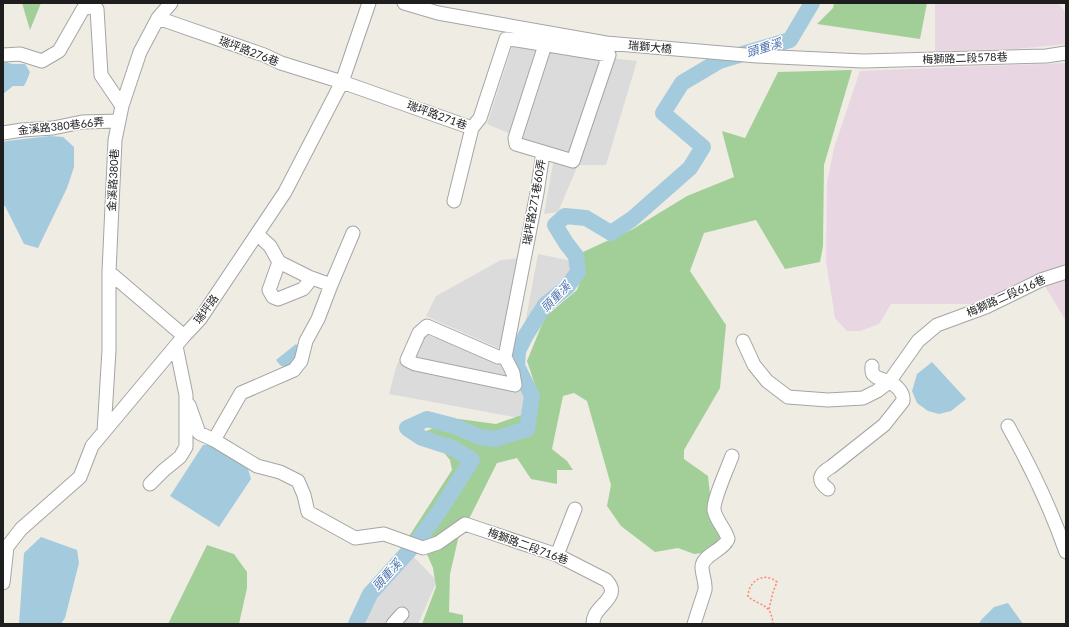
<svg xmlns="http://www.w3.org/2000/svg" width="1069" height="627" viewBox="0 0 1069 627" font-family="Lato,'Noto Sans TC',sans-serif">
  <style>
    .residential { fill: #dcdbdb }
    .industrial { fill: #e8d6e3 }
    .forest { fill: #a2cf98 }
    .water { fill: #a4cadd }
    .lines { fill: none; stroke-linecap: round; stroke-linejoin: round }
    .river { stroke: #a4cadd; stroke-width: 16 }
    .minor-casing { stroke: #a5a5a5; stroke-width: 15 }
    .path { stroke: #fb8869; stroke-width: 1.5; stroke-dasharray: 2 2; stroke-linecap: butt }
    .minor { stroke: #fff; stroke-width: 13 }
    .labels { text-anchor: middle; stroke-width: 3; stroke-linejoin: round; paint-order: stroke }
    .street-label { font-size: 11px; fill: #1e1e1e; stroke: #fff }
    .water-label { font-size: 12px; font-style: italic; fill: #4a71ae; stroke: #fff }
  </style>
  <rect width="100%" height="100%" fill="#efece4"/>
  <path class="residential" d="M512 47 637 61 606 165H578L558 212 544 214 555 152 487 124Z
    M538 254 572 261 567 279 535 312 525 324Z
    M519 258 502 344 498 348 426 316 436 296 501 260Z
    M425 334 497 361 529 398 525 419 389 394 397 364Z
    M412 555 437 581 418 624H365L374 597Z"/>
  <path class="industrial" d="M935 3H1058L1066 13V44L1015 49 935 51Z
    M1066 63V267L972 304H891L879 324 860 331H847L835 318 826 261 827 183 834 148 860 71Z
    M1066 279V321L1045 286Z"/>
  <path class="forest" d="M22 3H41L30 30Z
    M834 3H927L920 39 817 24 833 8Z
    M852 70 824 165 823 246 820 262 785 269 756 220 704 233 690 271 726 325 720 388 684 450V459L708 476 712 512 723 540 711 552 694 554 678 548 655 552 621 526 607 506 611 485 587 401 574 393 563 396 552 449 567 461 573 470H557V484L531 479 517 458 497 463 467 523 430 541H406L452 470 450 460 426 431 459 419 496 424 536 410 537 391 527 361 545 317 577 290 584 271 583 252 633 229 687 196 734 177 722 131 745 138 778 72Z
    M459 535 450 574 449 612 463 615V624H422L436 587 433 568 426 552Z
    M207 545 234 554 247 572V588L239 624H168Z"/>
  <path class="water" d="M3 61 12 64H25L30 72 27 80 24 86H13L3 94Z
    M50 136 63 137 74 147V167L67 188 38 248 24 244 5 206H3V142L7 141Z
    M296 344 301 350 302 354 286 368 280 365 276 360Z
    M932 362 966 399 951 411 939 414 928 411 917 403 912 391 917 374Z
    M203 445H210L248 469 251 479 219 527 170 496Z
    M41 537 77 550 79 563 65 618 61 624H19L24 553Z
    M1008 603 1023 624H979L981 620 994 607Z"/>
  <g class="lines">
    <path class="river" d="M356 624 370 594 416 543 438 513 472 460 453 448 422 438 407 428 427 419 454 426 480 437 495 439 527 429 532 396 517 366 518 351 526 335 545 305 567 287 578 272 576 256 566 243 555 225 565 216 586 218 611 233 632 219 690 168 703 147 663 113 682 83 719 61 790 40 812 3"/>
    <defs>
      <path id="minor" d="M171 3 158 18 140 52 122 106 115 140 109 272 184 336
        M404 3 438 13 606 43 757 56 863 61 1046 56 1066 53
        M158 18 264 55 281 63 342 82 472 128 480 118 506 39 517 40 609 55 573 161 516 144 515 138 545 45
        M3 55 20 54 42 61 59 51 83 9 94 6 97 9 101 75 122 106
        M3 133 22 130 53 128 82 122 119 121
        M454 201 472 128
        M257 234 270 246 279 262 309 277 331 285 353 233
        M279 262 269 290 273 297 278 299 303 289 308 283 309 277
        M331 285 318 319 306 341 301 361 294 370 241 393 214 440 257 466 280 472 298 481 304 495 308 512 355 538 384 534 423 548 438 543 465 524 557 555 606 580C621 595 601 603 595 615 594 617 593 621 593 624
        M743 341 754 365 767 381 788 397 828 400 863 398 877 391 889 382 918 341 937 325 986 307 1041 280 1066 272
        M505 357 513 373 515 385 415 364 407 360 419 333 427 326 498 357H505L537 193 543 153
        M189 405 199 433 214 440
        M1008 426C1031 467 1051 509 1066 552
        M104 432 109 350V272
        M150 484 164 470 180 457 186 447V395L176 346
        M828 489C816 480 820 473 831 467L884 425 903 401C904 392 896 385 889 382 884 379 877 379 874 375 871 373 872 369 872 366
        M557 555 575 509
        M3 583 7 547 21 529 80 477 92 446 184 336 200 319 285 192 342 82 369 3
        M393 624 402 614
        M694 624 705 590C706 582 702 575 702 567 702 555 723 551 728 539 725 528 716 521 714 510 713 500 728 467 732 456"/>
    </defs>
    <use href="#minor" class="minor-casing"/>
    <path class="path" d="M769 609 773 592 777 582C764 571 748 581 748 597 763 607 771 604 773 624"/>
    <use href="#minor" class="minor"/>
  </g>
  <g class="labels">
    <g class="street-label">
      <text transform="translate(650 47) rotate(5)" y="4">瑞獅大橋</text>
      <text transform="translate(249 51) rotate(21)" y="4">瑞坪路276巷</text>
      <text transform="translate(965 58) rotate(-2)" y="4">梅獅路二段578巷</text>
      <text transform="translate(437 115) rotate(20)" y="4">瑞坪路271巷</text>
      <text transform="translate(61 126) rotate(-6)" y="4">金溪路380巷66弄</text>
      <text transform="translate(113 180) rotate(-87)" y="4">金溪路380巷</text>
      <text transform="translate(534 202) rotate(-80)" y="4">瑞坪路271巷60弄</text>
      <text transform="translate(1006 296) rotate(-24)" y="4">梅獅路二段616巷</text>
      <text transform="translate(206 309) rotate(-54)" y="4">瑞坪路</text>
      <text transform="translate(528 546) rotate(20)" y="4">梅獅路二段716巷</text>
    </g>
    <g class="water-label">
      <text transform="translate(764 48) rotate(-17)" y="4">頭重溪</text>
      <text transform="translate(556 297) rotate(-46)" y="4">頭重溪</text>
      <text transform="translate(387 575) rotate(-48)" y="4">頭重溪</text>
    </g>
  </g>
  <rect width="1069" height="627" fill="none" stroke="#1e1e1e" stroke-width="8"/>
</svg>
